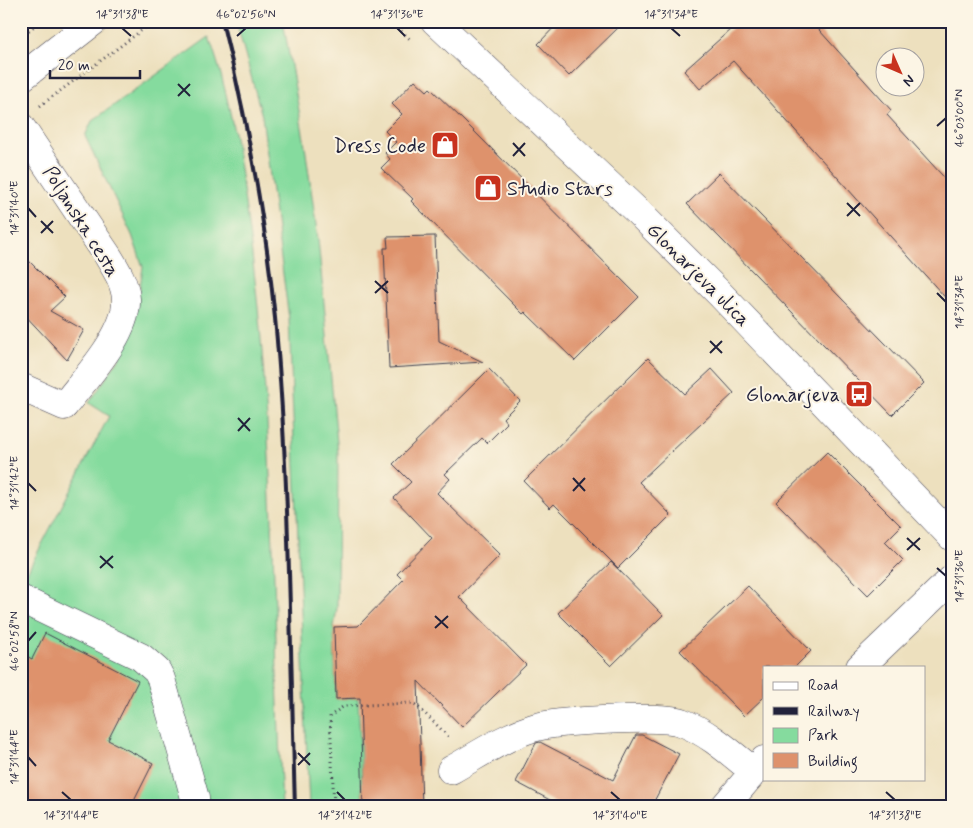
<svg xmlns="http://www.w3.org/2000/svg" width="973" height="828" viewBox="0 0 973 828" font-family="Mynerve,sans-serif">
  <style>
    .green { fill: #85db9e; stroke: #547e6c }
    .building { fill: #de926c }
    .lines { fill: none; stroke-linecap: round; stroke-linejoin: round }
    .minor-casing { stroke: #403e4f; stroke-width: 29 }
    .major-casing { stroke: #403e4f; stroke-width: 29 }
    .path { stroke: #403e4f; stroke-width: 3; stroke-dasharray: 1 4; stroke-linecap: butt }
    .minor { stroke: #fff; stroke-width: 28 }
    .major { stroke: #fff; stroke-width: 28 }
    .rail { stroke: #22223b; stroke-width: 4 }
    .ticks { fill: none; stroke: #22223b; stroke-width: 2 }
    .labels { text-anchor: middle; stroke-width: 4; stroke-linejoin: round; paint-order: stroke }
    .poi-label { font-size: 20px; fill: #22223b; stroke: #fcf5e5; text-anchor: end }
    .street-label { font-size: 20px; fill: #22223b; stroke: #fcf5e5 }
    .neatline { fill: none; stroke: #22223b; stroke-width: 2 }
    .ticks-label { font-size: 12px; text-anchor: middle; fill: #22223b }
  </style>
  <rect width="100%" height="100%" fill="#fcf5e5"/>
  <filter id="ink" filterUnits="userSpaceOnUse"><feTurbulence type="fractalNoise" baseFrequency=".02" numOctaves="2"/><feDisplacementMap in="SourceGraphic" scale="10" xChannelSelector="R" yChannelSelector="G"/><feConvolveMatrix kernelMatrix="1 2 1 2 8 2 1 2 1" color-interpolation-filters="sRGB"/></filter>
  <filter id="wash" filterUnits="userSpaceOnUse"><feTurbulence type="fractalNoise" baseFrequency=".0096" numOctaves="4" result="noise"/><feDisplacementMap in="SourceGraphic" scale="20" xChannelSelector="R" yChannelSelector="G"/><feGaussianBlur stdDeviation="1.12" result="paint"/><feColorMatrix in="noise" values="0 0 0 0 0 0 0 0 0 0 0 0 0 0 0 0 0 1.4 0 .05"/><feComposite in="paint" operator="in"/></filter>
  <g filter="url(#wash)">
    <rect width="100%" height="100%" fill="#ede0be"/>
    <path class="green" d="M236 21H280L284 26 304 139 318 239 338 453 337 608 334 627 336 699 358 698 363 807H309L289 319 262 116Z
      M209 37C233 103 240 169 250 239 275 427 273 617 282 807H21V584L109 416 89 403 119 359 134 327 143 267 132 235 85 136 92 121Z"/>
    <g id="blocks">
      <path class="building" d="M560 21H625L569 76 538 44Z
        M740 21H811L891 110 887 115 952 186V305L733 61 700 89 684 71Z
        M415 80 427 91 430 88 464 121 639 297 575 361 525 312 523 314 411 201 413 199 381 168 390 159 385 153 396 142 385 131 402 114 392 104Z
        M719 173 924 383 892 415 687 204Z
        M435 236 439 341 483 362 389 368 384 248H388L387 237Z
        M21 253 65 297 50 311 84 330 67 360 21 311Z
        M648 358 685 394 712 369 734 393 639 482 671 515 618 568 554 504 550 508 524 481Z
        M489 369 520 401 503 418 507 423 487 443 482 438 445 474 450 479 437 493 500 555 459 597 526 665 462 727 418 681 422 807H363L360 698 336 699 334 627 358 626 403 580 397 574 432 538 394 498 411 482 393 464Z
        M827 452 901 526 885 542 903 560 868 595 776 502Z
        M611 562 663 615 611 666 558 613Z
        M748 586 811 651 795 667H764V697L744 716 680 651Z
        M45 633 138 681 108 740 153 763 131 807H21V653L32 659Z
        M636 735H642L679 754 651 807H563L516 782 536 743 540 742 613 780Z"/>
    </g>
  </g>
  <g filter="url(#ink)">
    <use href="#blocks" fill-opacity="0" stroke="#403e4f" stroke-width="1"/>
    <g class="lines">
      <defs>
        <path id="minor" d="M435 21 639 213 720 294 952 537
          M21 127 108 256C116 269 125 283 126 299 128 334 84 379 64 406L21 387
          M21 599 141 657 157 671 161 679 195 798V807
          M860 667 952 579
          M451 770C478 755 504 737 533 728 554 721 660 715 681 722 708 732 731 753 753 771
          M724 807 764 760"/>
        <path id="major" d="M21 78 94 21"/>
      </defs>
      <use href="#minor" class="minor-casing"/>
      <use href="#major" class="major-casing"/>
      <path class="path" d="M390 21 411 40
        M21 37 40 21
        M40 106 154 21
        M334 807 330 716 344 706 414 703 449 737"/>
      <use href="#minor" class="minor"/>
      <use href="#major" class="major"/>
      <path class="rail" d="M222 21C247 119 265 218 275 318 290 480 290 644 295 807"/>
    </g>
  </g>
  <path class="ticks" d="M122 28 131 36M397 28 405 36M671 28 680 36M237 36 246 28M178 84 190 96M178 96 190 84M937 126 946 118M513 143 525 156M513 156 525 143M847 203 860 216M28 208 36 217M847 216 860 203M41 221 53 233M41 233 53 221M375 281 388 293M375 293 388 281M937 293 946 302M710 341 722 353M710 353 722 341M238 418 250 431M238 431 250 418M573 478 585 491M28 483 36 491M573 491 585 478M907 538 920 550M907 550 920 538M100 556 113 568M100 568 113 556M937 568 946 576M435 616 448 628M435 628 448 616M28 641 36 632M298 753 310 765M28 757 36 766M298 765 310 753M62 792 71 800M337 792 345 800M611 792 620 800M886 792 895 800"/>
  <defs>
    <symbol id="shop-square" viewBox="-11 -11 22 22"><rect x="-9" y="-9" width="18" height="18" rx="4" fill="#c8321e" stroke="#fcf5e5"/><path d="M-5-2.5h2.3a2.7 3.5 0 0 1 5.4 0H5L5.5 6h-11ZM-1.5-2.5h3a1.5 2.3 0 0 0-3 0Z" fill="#fff"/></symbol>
    <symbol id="bus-square" viewBox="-11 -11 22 22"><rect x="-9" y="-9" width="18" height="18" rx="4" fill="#c8321e" stroke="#fcf5e5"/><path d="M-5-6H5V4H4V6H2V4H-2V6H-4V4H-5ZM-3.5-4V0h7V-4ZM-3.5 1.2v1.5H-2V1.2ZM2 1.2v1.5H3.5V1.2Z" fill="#fff"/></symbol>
  </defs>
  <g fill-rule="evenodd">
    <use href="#shop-square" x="429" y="129" width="32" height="32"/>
    <use href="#shop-square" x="472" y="172" width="32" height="32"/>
    <use href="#bus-square" x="843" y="378" width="32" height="32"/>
  </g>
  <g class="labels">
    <g class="poi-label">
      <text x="426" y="152">Dress Code</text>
      <text x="507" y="195" text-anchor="start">Studio Stars</text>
      <text x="840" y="401">Glonarjeva</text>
    </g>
    <g class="street-label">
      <text transform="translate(82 221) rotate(58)" y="7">Poljanska cesta</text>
      <text transform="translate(699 274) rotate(45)" y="7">Glonarjeva ulica</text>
    </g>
  </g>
  <rect width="973" height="828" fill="none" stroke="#fcf5e5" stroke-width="55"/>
  <rect x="763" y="666" width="162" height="115" fill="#fcf5e5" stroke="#a5a1a1"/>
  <rect x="773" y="682" width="25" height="8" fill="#ffffff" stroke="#a5a1a1"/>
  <text x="808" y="690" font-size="15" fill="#22223b">Road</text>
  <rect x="773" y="707" width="25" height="8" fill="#22223b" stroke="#a5a1a1"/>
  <text x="808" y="716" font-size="15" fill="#22223b">Railway</text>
  <rect x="773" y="728" width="25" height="15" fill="#85db9e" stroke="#a5a1a1"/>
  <text x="808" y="740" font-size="15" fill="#22223b">Park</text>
  <rect x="773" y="753" width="25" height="15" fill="#de926c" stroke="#a5a1a1"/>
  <text x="808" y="766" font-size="15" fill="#22223b">Building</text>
  <g transform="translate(900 72) rotate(135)"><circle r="24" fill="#fcf5e5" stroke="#a5a1a1"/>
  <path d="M0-4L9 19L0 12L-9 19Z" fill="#c8321e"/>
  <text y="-8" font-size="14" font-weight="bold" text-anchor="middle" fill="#22223b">N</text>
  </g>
  <path d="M50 70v8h90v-8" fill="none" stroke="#22223b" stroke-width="2.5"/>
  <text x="58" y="70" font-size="15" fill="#22223b" stroke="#fcf5e5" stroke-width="4" paint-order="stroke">20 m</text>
  <rect x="28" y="28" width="918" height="772" class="neatline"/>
  <g class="ticks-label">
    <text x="122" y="18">14°31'38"E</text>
    <text x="246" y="18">46°02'56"N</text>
    <text x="397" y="18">14°31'36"E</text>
    <text x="671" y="18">14°31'34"E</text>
    <text transform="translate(959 118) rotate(-90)" y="4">46°03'00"N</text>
    <text transform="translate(14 208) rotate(-90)" y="4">14°31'40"E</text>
    <text transform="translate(959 302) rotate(-90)" y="4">14°31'34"E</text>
    <text transform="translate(14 483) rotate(-90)" y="4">14°31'42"E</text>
    <text transform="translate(959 576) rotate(-90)" y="4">14°31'36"E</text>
    <text transform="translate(14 641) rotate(-90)" y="4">46°02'58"N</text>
    <text transform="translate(14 757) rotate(-90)" y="4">14°31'44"E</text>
    <text x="71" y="819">14°31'44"E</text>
    <text x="345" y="819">14°31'42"E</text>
    <text x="620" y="819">14°31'40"E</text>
    <text x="895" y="819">14°31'38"E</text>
  </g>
</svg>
